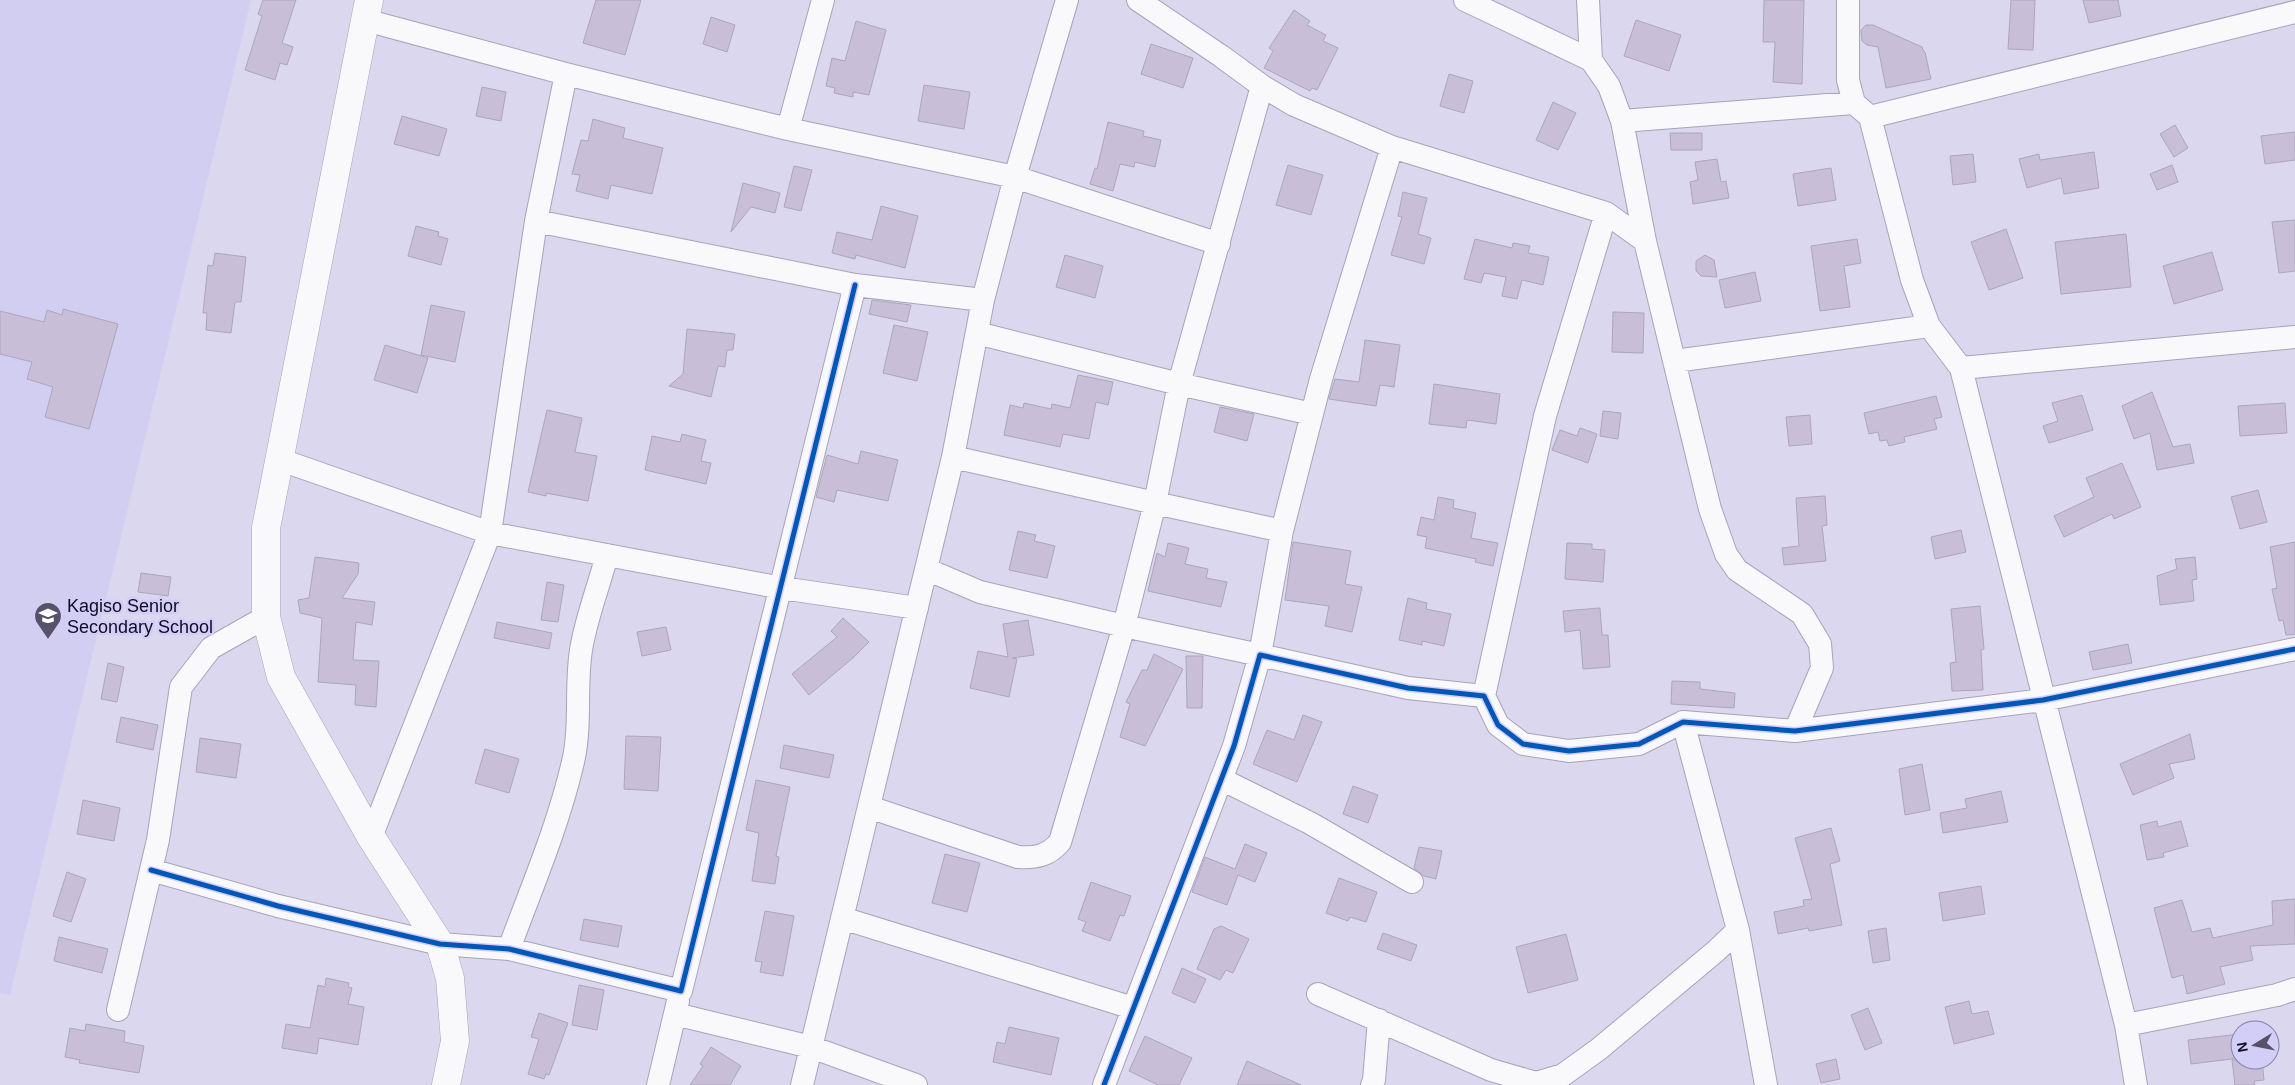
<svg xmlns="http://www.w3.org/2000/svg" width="2295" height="1085" viewBox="0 0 2295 1085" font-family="Arial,sans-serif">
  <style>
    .built { fill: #d2cef1 }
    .building { fill: #c8bed7; stroke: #ada6bb }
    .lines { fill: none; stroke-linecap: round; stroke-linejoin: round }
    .minor-casing { stroke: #a7a3ba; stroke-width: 24 }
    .tertiary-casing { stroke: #a7a3ba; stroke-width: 29 }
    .minor { stroke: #f9f9fc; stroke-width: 22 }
    .tertiary { stroke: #f9f9fc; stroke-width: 28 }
    .cycleway-casing { stroke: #d3cef7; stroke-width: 8 }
    .cycleway { stroke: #0057b8; stroke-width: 5 }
    .labels { text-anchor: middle; stroke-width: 5; stroke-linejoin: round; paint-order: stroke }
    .poi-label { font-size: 18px; fill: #100b22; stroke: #d3cef7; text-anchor: start }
  </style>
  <rect width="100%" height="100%" fill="#dad7ee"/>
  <path class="built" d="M0 0H251L10 995 0 993Z"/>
  <path class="building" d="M263 0H296L282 43 293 47 287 65 280 63 275 80 245 70 262 16 258 14Z
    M596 0H641L625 55 583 43Z
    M1764 0H1804L1802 84 1773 82 1775 42H1763Z
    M2011 0H2035L2033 50 2008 49Z
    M2083 0H2118L2121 16 2089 23Z
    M1294 10 1310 21 1307 25 1326 35 1323 41 1338 48 1317 90 1312 88 1310 91 1264 68 1273 51 1269 48Z
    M711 17 735 25 727 52 703 44Z
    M1636 20 1681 35 1669 71 1624 56Z
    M856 21 886 30 869 95 853 92V97L834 93 835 88 826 86 832 58 845 61Z
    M1866 25H1873L1922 47 1924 52H1925L1931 79 1886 88 1878 47 1867 45 1862 41 1861 30Z
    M1151 44 1193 58 1183 88 1141 74Z
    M1449 74 1473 81 1464 113 1440 106Z
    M924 85 970 92 964 129 918 121Z
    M482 87 506 92 501 121 476 116Z
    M1553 102 1576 113 1558 150 1536 140Z
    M402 116 447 129 439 156 394 144Z
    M593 119 625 128 623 138 663 148 652 194 611 185 608 199 576 191 580 175 572 174 581 140 588 141Z
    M1108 122 1144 131 1143 136 1161 140 1155 167 1135 162 1134 167 1120 164 1113 191 1090 184 1095 168 1097 169Z
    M2175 125 2188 148 2174 157 2160 134Z
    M2295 132V160L2265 164 2261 136Z
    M1670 133H1702V150H1671Z
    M2094 152 2099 188 2064 194 2061 178 2027 188 2019 159 2039 154 2040 160Z
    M1973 154 1976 182 1953 185 1950 156Z
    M1717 159 1721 182 1726 181 1729 198 1693 204 1690 182 1698 180 1695 162Z
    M1288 165 1323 175 1311 215 1276 205Z
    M2172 165 2178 182 2157 190 2150 174Z
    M794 166 812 170 801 211 784 207Z
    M1831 168 1836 200 1798 206 1793 174Z
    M743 183 780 193 775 213 751 207 731 232Z
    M1403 192 1427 198 1418 234 1431 238 1424 264 1391 255 1402 217 1398 216Z
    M881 206 918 216 905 268 856 255 855 259 832 253 837 232 872 240Z
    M2295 220V271L2279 273 2272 222Z
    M416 226 439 232 438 236 448 239 441 265 408 256Z
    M2006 229 2023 278 1989 290 1971 242Z
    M2126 234 2131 287 2061 294 2055 242Z
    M1475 239 1512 248 1513 243 1530 246 1528 253 1549 257 1543 285 1522 280 1517 299 1502 296 1506 277 1484 273 1481 283 1464 279Z
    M1857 239 1861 263 1844 266 1850 307 1820 311 1811 246Z
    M2212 252 2223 290 2174 304 2163 266Z
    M215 253 246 257 241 302H235L231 333 206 330 207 313H203L208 265 213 266Z
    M1065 255 1103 266 1095 298 1056 287Z
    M1705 255 1714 260 1717 277 1701 276 1696 271V261Z
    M1755 272 1761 301 1725 308 1719 280Z
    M872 300 911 305 907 322 869 314Z
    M431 305 465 312 455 362 421 355Z
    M63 309 118 324 89 429 45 417 53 387 27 379 32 362 0 354V311L44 322 47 310 62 315Z
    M1613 312 1644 313 1643 353 1612 352Z
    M894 325 928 332 917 381 883 373Z
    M687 329 735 334 733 350H727L725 367 718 366 711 397 669 386 683 374Z
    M1365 340 1400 345 1394 387 1380 385 1376 406 1329 399 1335 379 1359 382Z
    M385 345 428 358 417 393 374 380Z
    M1078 375 1113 382 1108 405 1096 402 1089 439 1063 434 1060 447 1004 435 1010 405 1023 408 1024 403 1051 409 1052 404 1070 408Z
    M1434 384 1500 394 1496 424 1467 420 1466 428 1429 424Z
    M2152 392 2173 447 2190 444 2194 463 2157 470 2150 433 2134 439 2122 406Z
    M2082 395 2093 430 2049 443 2043 426 2058 421 2052 403Z
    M1936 396 1942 417 1934 419 1937 429 1904 437 1905 442 1889 446 1887 440 1880 441 1878 432 1869 434 1864 413Z
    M2285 403 2287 433 2240 436 2238 406Z
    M1220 407 1254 414 1247 441 1214 432Z
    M547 410 582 418 575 452 597 456 588 501 546 493V496L528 492Z
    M1603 411 1621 413 1618 439 1600 436Z
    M1810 415 1812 444 1789 446 1786 417Z
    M1580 428 1597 434 1588 463 1552 450 1560 430 1577 436Z
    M682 434 706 440 701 461 711 463 706 484 645 470 652 436 680 442Z
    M861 451 898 460 888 501 837 490 834 502 816 497 827 455 858 464Z
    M2122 463 2141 507 2114 519 2112 514 2064 537 2054 516 2094 497 2086 478Z
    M2258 490 2267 522 2240 529 2231 497Z
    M1825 496 1827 525 1822 526 1826 561 1784 565 1782 548 1799 546 1796 498Z
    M1438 497 1454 500 1453 508 1476 513 1471 538 1498 543 1493 566 1475 562 1476 559 1425 548 1427 537 1417 535 1421 517 1434 520Z
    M1961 530 1966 552 1935 559 1931 537Z
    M1018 531 1036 535 1034 541 1055 546 1047 578 1009 570Z
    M1293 542 1351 551 1345 584 1362 587 1352 632 1325 626 1329 606 1285 600Z
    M2295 542V634L2286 635 2283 620 2279 621 2272 589 2277 588 2270 547Z
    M1168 543 1189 548 1185 564 1208 569 1206 578 1227 582 1221 607 1148 591 1157 553 1165 557Z
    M1567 543 1592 544V549L1605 550 1603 582 1565 579Z
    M315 557 359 563 358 574 342 598 375 602 372 625 356 622 353 660 379 661 376 707 355 705 356 685 318 682 322 618 300 613 298 600 309 598Z
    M2195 557 2197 579 2192 580 2194 601 2160 605 2157 576 2177 569 2175 559Z
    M141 573 171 577 168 596 138 592Z
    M547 582 564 585 558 622 541 620Z
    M1408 598 1427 603 1426 609 1451 614 1444 646 1422 641V645L1399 640Z
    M1980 606 1984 649 1981 650 1983 690 1952 691 1950 663 1956 662 1951 609Z
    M1600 608 1602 635H1608L1610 667 1583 669 1580 630 1565 632 1563 611Z
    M843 618 869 642 854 657 809 695 792 674 837 637 831 631Z
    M1028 620 1034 655 1012 658 1017 659 1009 697 970 688 978 651 1008 657 1003 624Z
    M497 622 552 633 549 649 494 638Z
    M666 627 671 650 642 656 637 632Z
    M2128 644 2132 663 2093 670 2089 652Z
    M1154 654 1183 669 1145 746 1120 737 1130 704 1126 702 1142 670H1147Z
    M1186 656H1203L1202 708H1187Z
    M108 663 124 667 117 702 101 699Z
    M1672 681 1700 682V689L1735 693 1734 708 1671 704Z
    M1303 715 1322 722 1297 782 1253 764 1267 730 1294 740Z
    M121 717 158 725 153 750 116 742Z
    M2190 734 2195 759 2169 764 2174 778 2133 795 2120 764Z
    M626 736 661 737 658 791 624 789Z
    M200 738 241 744 236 778 196 772Z
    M784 745 834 755 829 778 780 768Z
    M485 749 519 759 509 793 475 783Z
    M1922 764 1930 810 1905 815 1899 769Z
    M756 780 790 787 776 856 779 857 775 884 752 881 759 833 746 830Z
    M1353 786 1378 795 1368 823 1343 814Z
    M2001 791 2008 822 1943 833 1940 813 1967 808 1965 799Z
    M83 800 120 808 114 841 77 834Z
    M2157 821 2158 827 2181 821 2188 846 2163 853 2164 857 2147 860 2140 825Z
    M1831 828 1840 861 1830 864 1842 925 1809 931 1808 928 1778 934 1774 912 1804 906 1803 900 1812 899 1795 838Z
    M1245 844 1267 853 1255 882 1238 875 1227 905 1192 892 1205 857 1235 869Z
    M1419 847 1442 851 1436 879 1424 876 1414 868Z
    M945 854 980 863 967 912 932 903Z
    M67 872 86 879 71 922 53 916Z
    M1339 878 1377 892 1366 922 1350 917 1348 921 1326 913Z
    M1091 882 1131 896 1124 916 1120 915 1110 941 1082 931 1086 922 1078 919Z
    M1981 886 1985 914 1943 921 1939 893Z
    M2295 899V944L2250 946 2253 960 2220 967 2225 984 2187 994 2183 975 2172 978 2154 908 2182 900 2192 932 2210 928 2213 938 2273 925 2272 901Z
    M765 911 794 916 783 976 760 972 762 962 755 961Z
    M584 919 622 926 618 947 580 940Z
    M1221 926 1249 939 1233 973 1226 970 1220 980 1197 969 1214 929Z
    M1886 928 1890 960 1873 963 1868 931Z
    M1383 933 1417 945 1411 961 1377 949Z
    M1566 934 1578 980 1528 993 1516 947Z
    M59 937 108 949 102 973 54 961Z
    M1182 968 1206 979 1195 1003 1172 993Z
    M326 978 349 983 348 987 352 988 348 1004 364 1007 358 1045 319 1038 317 1054 282 1048 286 1024 310 1028 318 985 325 987Z
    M579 985 604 990 597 1030 572 1025Z
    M1969 1001 1972 1014 1988 1011 1994 1034 1954 1044 1945 1007Z
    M1868 1008 1882 1043 1865 1050 1851 1015Z
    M539 1013 568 1023 549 1075 546 1074 544 1079 528 1074 539 1039 531 1037Z
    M86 1024 125 1031 124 1042 144 1046 139 1073 79 1063 80 1060 65 1057 70 1028 85 1031Z
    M1009 1027 1059 1038 1051 1075 993 1062 997 1042 1005 1044Z
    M2240 1034V1058L2191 1064 2188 1040Z
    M1145 1036 1192 1058 1179 1085H1158L1129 1071Z
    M711 1047 741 1066 730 1085H690L703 1066 700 1064Z
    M1836 1059 1840 1079 1821 1083 1816 1064Z
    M2232 1060H2262L2264 1080 2254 1081 2255 1085H2235Z
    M1247 1061 1301 1085H1237Z"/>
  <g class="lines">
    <defs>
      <path id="minor" d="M1138 0 1221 56 1262 86 1294 105 1392 147 1606 213 1645 241
        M1465 0 1591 60 1609 86 1622 121 1645 241 1710 509 1726 554 1737 570 1802 614 1820 644 1822 668 1795 731
        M1588 0 1591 60
        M1848 0V80L1854 103
        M365 20 566 74 788 129 1015 177 1219 244
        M1870 117 2295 12
        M1622 121 1854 103 1870 117 1912 280 1929 326 1961 368 2126 1025 2136 1085
        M788 129 823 0
        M536 221 855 285 983 300
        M977 333 1179 384 1312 414
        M1675 361 1929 326
        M1961 368 2295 337
        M953 457 1155 503 1179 384 1262 86
        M278 459 490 533 782 588 917 608
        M1282 531 1321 379 1392 147
        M1484 696 1545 416 1606 213
        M1683 722 1738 930 1766 1085
        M1221 779 1310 823 1412 882
        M869 807 1018 857C1036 858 1048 856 1060 842L1124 626 1155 503 1282 531 1260 655 1124 626 980 592 926 569
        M371 837 490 533 536 221 566 74
        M151 870 278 906 440 944 509 949 681 991 855 285
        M842 918 1133 1008
        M509 949C531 889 557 829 572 766 582 728 575 688 581 650 586 618 599 586 607 555
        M1318 994 1491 1070 1536 1083 1563 1075 1599 1049 1716 951 1738 930
        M118 1010 158 840 181 687 211 648 266 617
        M675 1014 811 1047 916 1085
        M2126 1025 2277 995 2295 989
        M658 1085 678 1001
        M802 1085 953 457 983 300 1015 177 1067 0
        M1104 1085 1234 746 1260 655 1408 688 1484 696 1498 725 1523 744 1569 751 1639 744 1683 722 1795 731 2043 700 2295 649
        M1372 1085 1374 1080 1379 1020"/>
      <path id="tertiary" d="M369 0 266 528V617L281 677 371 837 440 944 450 978 455 1041 446 1085"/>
    </defs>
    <use href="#minor" class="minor-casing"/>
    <use href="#tertiary" class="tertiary-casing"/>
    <use href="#minor" class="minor"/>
    <use href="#tertiary" class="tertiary"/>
    <defs>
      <path id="cycleway" d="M151 870 278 906 440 944 509 949 681 991 855 285
        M1104 1085 1234 746 1260 655 1408 688 1484 696 1498 725 1523 744 1569 751 1639 744 1683 722 1795 731 2043 700 2295 649"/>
    </defs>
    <use href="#cycleway" class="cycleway-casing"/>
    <use href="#cycleway" class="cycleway"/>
  </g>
  <defs>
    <symbol id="school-pin" viewBox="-11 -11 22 30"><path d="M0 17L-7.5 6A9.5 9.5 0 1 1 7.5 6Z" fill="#575269" stroke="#d3cef7"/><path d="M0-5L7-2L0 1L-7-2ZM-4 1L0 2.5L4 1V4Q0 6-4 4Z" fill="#fff"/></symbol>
  </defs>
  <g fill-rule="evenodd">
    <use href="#school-pin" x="32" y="600" width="32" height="43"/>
  </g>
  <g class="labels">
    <g class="poi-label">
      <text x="67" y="612">Kagiso Senior<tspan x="67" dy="21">Secondary School</tspan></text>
    </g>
  </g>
  <g transform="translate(2255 1045) rotate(260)"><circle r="24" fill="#d3cef7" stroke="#8580a2"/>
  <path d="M0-4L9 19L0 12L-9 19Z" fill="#575269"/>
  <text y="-8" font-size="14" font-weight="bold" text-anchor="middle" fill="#100b22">N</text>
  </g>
</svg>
